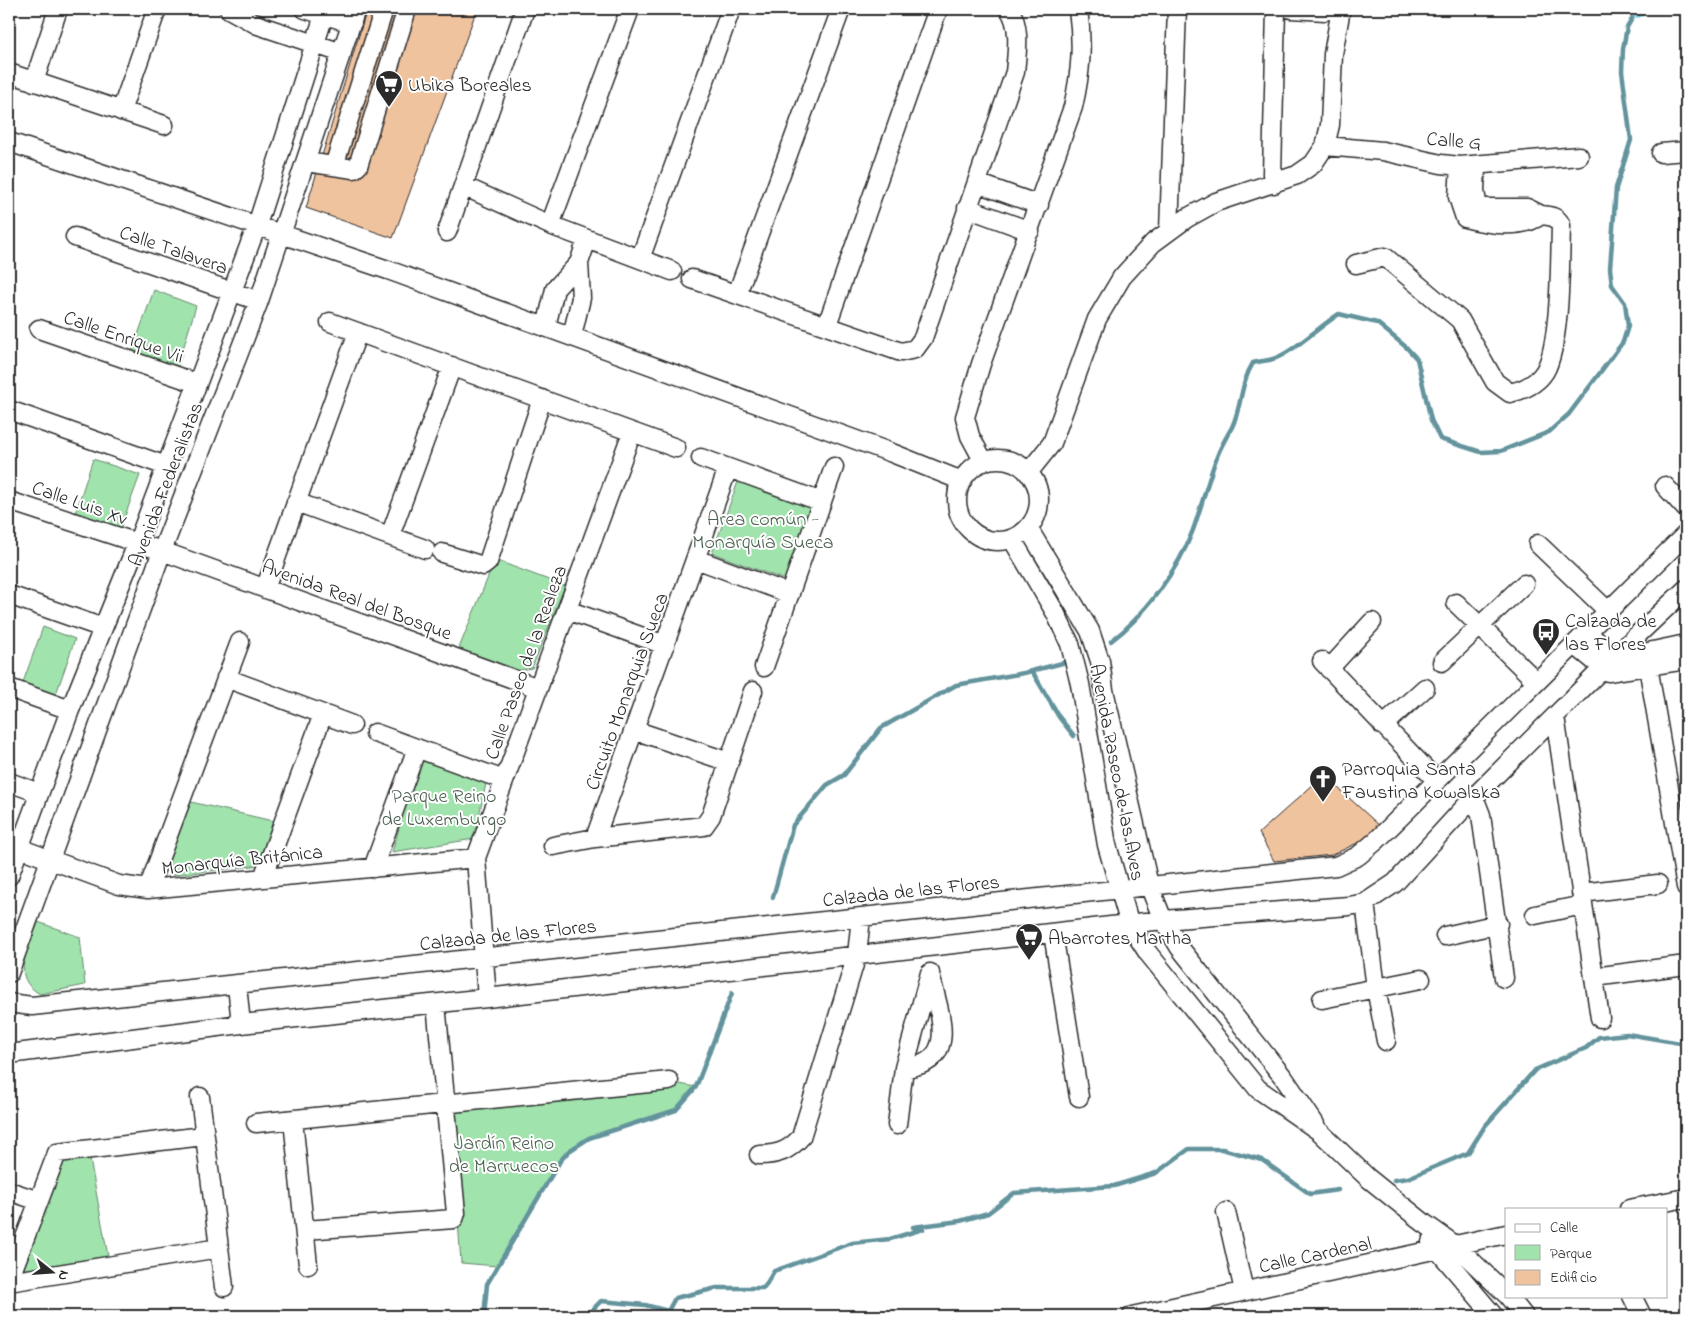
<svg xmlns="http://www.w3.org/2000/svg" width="1695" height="1325" viewBox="0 0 1695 1325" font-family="'Indie Flower',sans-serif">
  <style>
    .green { fill: #a0e3ad; stroke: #66876c }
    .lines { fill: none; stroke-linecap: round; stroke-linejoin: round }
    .stream { stroke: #63939c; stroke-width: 4.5 }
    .canal { stroke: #89d8e7; stroke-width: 16 }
    .building { fill: #f0c39f; stroke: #2b2b2b }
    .minor-casing { stroke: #2b2b2b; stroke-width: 21 }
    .minor { stroke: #fff; stroke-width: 18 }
    .labels { text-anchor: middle; stroke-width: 4; stroke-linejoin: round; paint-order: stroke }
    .poi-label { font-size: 20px; fill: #2b2b2b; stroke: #fff; text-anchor: start }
    .street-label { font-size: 20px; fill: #2b2b2b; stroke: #fff }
    .park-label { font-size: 20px; fill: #4e6252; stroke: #fff }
  </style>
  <rect width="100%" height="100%" fill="#fff"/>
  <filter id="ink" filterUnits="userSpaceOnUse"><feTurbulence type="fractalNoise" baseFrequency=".02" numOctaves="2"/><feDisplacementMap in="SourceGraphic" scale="10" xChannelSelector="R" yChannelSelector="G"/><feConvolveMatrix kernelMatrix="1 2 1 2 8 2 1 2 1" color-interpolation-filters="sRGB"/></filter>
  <g filter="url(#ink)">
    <path class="green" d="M154 290 196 306 177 369 131 354Z
      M93 459 140 475 118 535 73 520Z
      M739 479 815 507 788 581 712 553Z
      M495 560 565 586 532 668 516 671 457 653Z
      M43 627 75 639 55 697 22 685Z
      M420 758 487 779 474 839 392 852Z
      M191 802 277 822 262 865 172 875 168 857Z
      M38 922 80 937 85 985 40 994C9 977 29 949 38 922Z
      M669 1082 696 1087 676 1110 589 1138 569 1151 554 1171 497 1266 461 1263 450 1107Z
      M90 1159 108 1256 20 1270 60 1160Z"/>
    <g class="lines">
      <path class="stream" d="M1111 641C1144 617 1179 568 1193 530 1202 505 1208 479 1218 454 1222 444 1227 436 1232 427 1242 406 1240 384 1253 363 1260 361 1267 361 1273 359 1292 353 1320 326 1339 314L1377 323 1406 347 1417 359 1431 420 1440 439 1481 452 1501 451 1549 432 1569 414 1623 342 1628 326 1625 303 1612 285 1610 268 1616 188 1631 140 1622 71 1623 49 1627 27 1637 10
        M1032 671 1059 717 1074 736
        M773 897 793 825 827 785 844 775 881 728 956 685 1024 673 1070 661
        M1394 1180 1408 1178 1468 1153 1485 1126 1535 1070 1586 1048 1599 1037 1627 1034 1686 1044
        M484 1316 487 1284 560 1161 569 1151 589 1138 676 1110 696 1087 732 993
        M586 1316 601 1301 645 1305 668 1311 675 1298 717 1288H764L774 1271 852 1243 890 1239 923 1229 913 1227 960 1221 988 1213 1014 1193 1114 1186 1156 1173 1189 1149H1222L1262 1160 1310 1194 1338 1190"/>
      <path class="canal" d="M1637 10 1638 9"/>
    </g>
    <path class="building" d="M367 9H477L393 238 306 208Z
      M1324 775 1382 828 1370 837 1332 855 1274 861 1259 833Z"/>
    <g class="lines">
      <defs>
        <path id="minor" d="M229 9 258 25 342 53
          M305 9 352 23
          M1291 9 1325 11
          M9 73 164 125
          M34 82 58 9
          M121 111 157 9
          M9 142 388 270 892 453 962 481
          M1325 146 1383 151 1441 164 1460 166 1579 156
          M1661 153 1686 151
          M306 162 354 169 358 166 407 9
          M334 166 384 9
          M1460 166 1458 197 1465 218
          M1476 166 1475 191 1478 208
          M977 183 1039 205
          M1274 184 1272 174 1276 9
          M463 186 550 225 672 271
          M967 208 1030 231
          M1478 208H1527L1541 215C1521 230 1488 224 1465 218Z
          M550 225 630 9
          M1169 231 1177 9
          M447 232 525 9
          M75 237 259 301
          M640 259 731 9
          M1356 264 1385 257 1460 320 1495 382 1510 393C1523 390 1537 384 1545 371 1561 343 1560 259 1561 225 1557 216 1550 216 1541 215
          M692 279 901 352 915 349 923 338 1015 72C1017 52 1021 26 1009 9
          M737 294 841 9
          M330 322 502 385
          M827 325 938 9
          M546 327 555 289 579 263
          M39 329 196 383
          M572 336 581 298 579 263 587 239
          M508 387 676 448
          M9 410 166 466
          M701 458 822 502
          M957 500a41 41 0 1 1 82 0a41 41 0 1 1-82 0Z
          M984 462 970 436 965 417 981 364 1073 107C1081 72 1083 45 1078 9
          M1028 473 1052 443 1097 319 1122 277 1153 243 1187 218 1216 202 1297 175 1313 164 1325 146 1330 125 1333 54 1341 9
          M1665 486 1686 509
          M9 501 162 551 538 688
          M296 502 425 549
          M1028 528 1090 631 1100 661 1104 690 1149 885 1163 920 1180 948 1284 1078 1315 1124
          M390 536 452 366
          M1012 539 1055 612 1070 644 1080 684 1107 845 1130 925 1148 953 1258 1089 1319 1131 1368 1178 1424 1223 1455 1245 1506 1294
          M1538 544 1609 612
          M442 553 483 566 488 562 542 399
          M696 559 790 594
          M265 589 358 332
          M9 595 103 628
          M1456 603 1537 682
          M567 610 665 645
          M1588 633 1614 657 1620 658 1686 644
          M1576 646 1608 672 1686 660
          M1322 661 1436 780
          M1442 662 1524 584
          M1648 666 1686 887
          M764 667 834 467
          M1329 669 1372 622
          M226 678 352 725
          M9 688 70 710
          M1555 716 1600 1018
          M1383 726 1425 688
          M634 730 729 762
          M375 733 504 780
          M9 782 39 793
          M1474 797 1481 815 1504 978
          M595 838 728 468
          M553 846 595 838 704 826 711 816 753 691
          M19 848 119 885 148 889 476 858
          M373 868 417 748
          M9 876 70 710 137 544 257 225 326 9
          M263 878 323 714
          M148 889 240 642
          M1581 893 1658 884
          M1365 903 1376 988 1386 1041
          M1535 915 1583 905
          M1053 933 1079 1097
          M1445 936 1498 924
          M9 973 162 551 259 301 356 9
          M1594 977 1686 965
          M237 985 241 1024
          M487 998 476 858 632 432
          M1322 999 1421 979
          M9 1003 32 1006 1336 866 1358 856 1376 841 1686 534
          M9 1054 241 1024 487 998 1163 920 1349 906 1365 903 1395 883 1474 797 1614 657 1686 589
          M904 1068C961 1063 939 1013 930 974
          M200 1097 224 1287
          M293 1120 308 1265
          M256 1123 669 1081
          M897 1125 904 1068 930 973
          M759 1155C777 1155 789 1151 801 1137L857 955 861 917
          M9 1191 39 1201
          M1629 1209 1686 1198
          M1226 1212 1244 1291
          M305 1230 454 1219 456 1213 436 1004
          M1431 1242 1494 1316
          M9 1280 57 1153 204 1136
          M9 1282 219 1248
          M1508 1296 1524 1316
          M1632 1296 1642 1316
          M1132 1316 1506 1234"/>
      </defs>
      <use href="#minor" class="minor-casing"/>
      <use href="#minor" class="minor"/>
    </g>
  </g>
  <defs>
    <symbol id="supermarket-pin" viewBox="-11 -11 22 30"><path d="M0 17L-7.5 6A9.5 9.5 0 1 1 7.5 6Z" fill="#2b2b2b" stroke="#fff"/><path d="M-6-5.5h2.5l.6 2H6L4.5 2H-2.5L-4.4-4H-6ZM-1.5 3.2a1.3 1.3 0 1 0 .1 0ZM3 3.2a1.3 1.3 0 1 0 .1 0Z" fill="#fff"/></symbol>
    <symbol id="bus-pin" viewBox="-11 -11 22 30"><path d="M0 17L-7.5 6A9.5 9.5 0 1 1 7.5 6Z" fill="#2b2b2b" stroke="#fff"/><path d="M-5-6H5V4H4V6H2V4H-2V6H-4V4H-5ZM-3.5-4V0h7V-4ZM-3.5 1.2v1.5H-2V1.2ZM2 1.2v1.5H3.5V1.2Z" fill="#fff"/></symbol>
    <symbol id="church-pin" viewBox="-11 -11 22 30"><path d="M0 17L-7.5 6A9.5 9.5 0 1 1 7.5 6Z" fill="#2b2b2b" stroke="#fff"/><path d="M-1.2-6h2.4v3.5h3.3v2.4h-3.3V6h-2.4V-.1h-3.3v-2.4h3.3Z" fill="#fff"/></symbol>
  </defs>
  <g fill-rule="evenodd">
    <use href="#supermarket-pin" x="373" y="68" width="32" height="43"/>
    <use href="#bus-pin" x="1530" y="616" width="32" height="43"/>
    <use href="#church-pin" x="1307" y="763" width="32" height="43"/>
    <use href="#supermarket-pin" x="1013" y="921" width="32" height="43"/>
  </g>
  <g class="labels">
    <g class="poi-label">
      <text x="408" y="91">Ubika Boreales</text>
      <text x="1565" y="627">Calzada de<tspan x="1565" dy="23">las Flores</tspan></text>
      <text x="1342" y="775">Parroquia Santa<tspan x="1342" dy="23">Faustina Kowalska</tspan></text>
      <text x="1048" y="944">Abarrotes Martha</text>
    </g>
    <g class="street-label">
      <text transform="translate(1454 140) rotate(5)" y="7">Calle G</text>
      <text transform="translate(174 249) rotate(19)" y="7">Calle Talavera</text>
      <text transform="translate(124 336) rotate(19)" y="7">Calle Enrique Vii</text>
      <text transform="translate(165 484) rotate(-69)" y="7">Avenida Federalistas</text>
      <text transform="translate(80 502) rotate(19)" y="7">Calle Luis Xv</text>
      <text transform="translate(357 599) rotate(20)" y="7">Avenida Real del Bosque</text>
      <text transform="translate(525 662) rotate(-70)" y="7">Calle Paseo de la Realeza</text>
      <text transform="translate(626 691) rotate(-70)" y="7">Circuito Monarquia Sueca</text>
      <text transform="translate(1118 772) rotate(79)" y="7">Avenida Paseo de las Aves</text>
      <text transform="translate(242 859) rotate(-6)" y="7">Monarquía Británica</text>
      <text transform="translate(911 890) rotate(-6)" y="7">Calzada de las Flores</text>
      <text transform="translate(508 934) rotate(-6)" y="7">Calzada de las Flores</text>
      <text transform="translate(1315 1254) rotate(-12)" y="7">Calle Cardenal</text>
    </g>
    <g class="park-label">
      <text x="763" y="525">Area común -<tspan x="763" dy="23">Monarquía Sueca</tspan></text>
      <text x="444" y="802">Parque Reino<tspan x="444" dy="23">de Luxemburgo</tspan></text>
      <text x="504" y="1149">Jardín Reino<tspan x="504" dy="23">de Marruecos</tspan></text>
    </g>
  </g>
  <rect width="1695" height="1325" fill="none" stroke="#fff" stroke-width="30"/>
  <rect x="15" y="15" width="1665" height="1295" fill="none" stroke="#2b2b2b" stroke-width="2" filter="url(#ink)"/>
  <rect x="1505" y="1208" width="162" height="90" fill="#ffffff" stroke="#aaaaaa"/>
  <rect x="1515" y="1224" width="25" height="8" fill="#ffffff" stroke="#aaaaaa"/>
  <text x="1550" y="1232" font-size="15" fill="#2b2b2b">Calle</text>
  <rect x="1515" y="1245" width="25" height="15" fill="#a0e3ad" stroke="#aaaaaa"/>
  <text x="1550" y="1258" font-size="15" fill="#2b2b2b">Parque</text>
  <rect x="1515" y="1270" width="25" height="15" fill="#f0c39f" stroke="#aaaaaa"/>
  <text x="1550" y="1282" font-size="15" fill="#2b2b2b">Edificio</text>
  <g transform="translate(52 1272) rotate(107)" stroke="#ffffff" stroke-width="4" paint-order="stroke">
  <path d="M0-4L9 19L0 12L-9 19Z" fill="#2b2b2b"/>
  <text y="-8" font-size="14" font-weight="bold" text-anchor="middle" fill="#2b2b2b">N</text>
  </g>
</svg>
